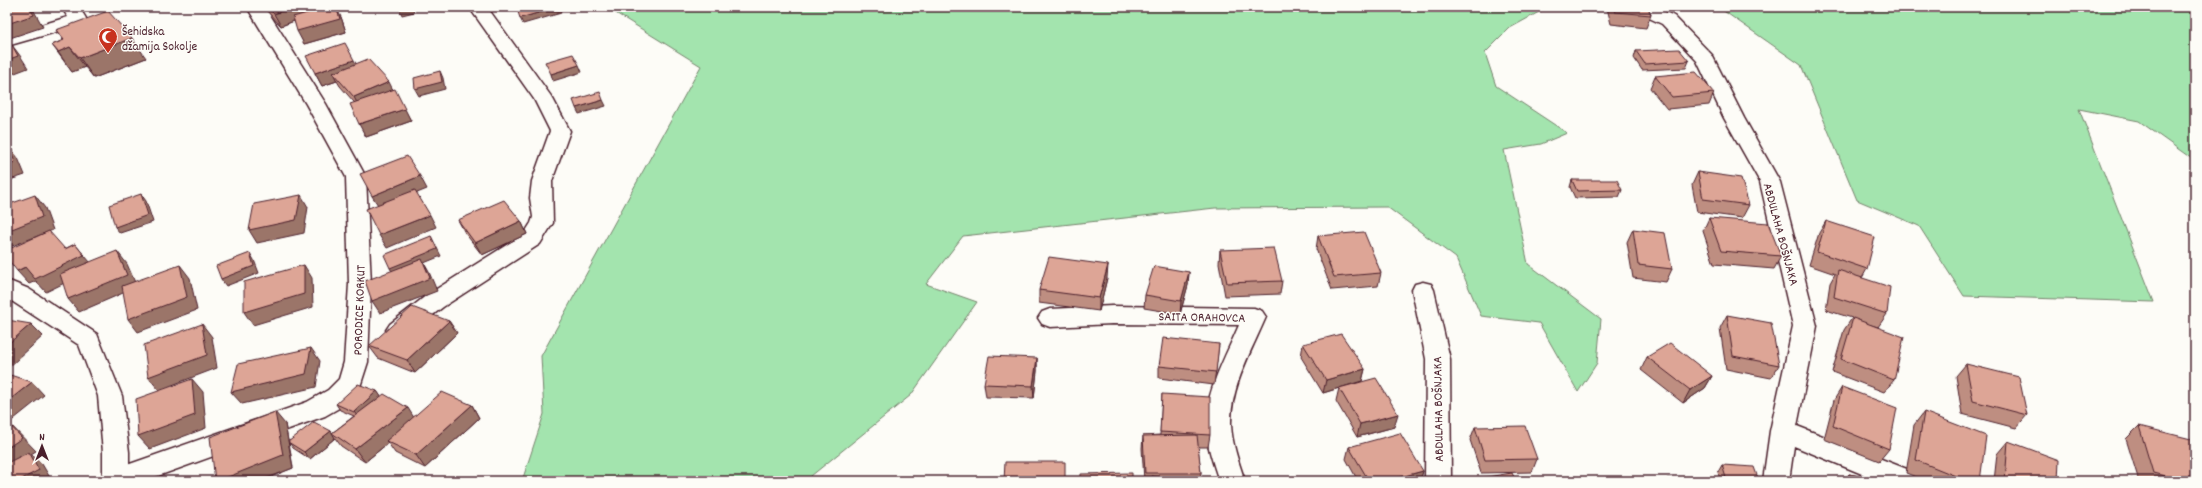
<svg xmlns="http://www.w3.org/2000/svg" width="2202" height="488" viewBox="0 0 2202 488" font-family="Dekko,sans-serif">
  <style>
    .green { fill: #a3e4ae; stroke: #76826c }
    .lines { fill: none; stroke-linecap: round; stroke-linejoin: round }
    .street-casing { stroke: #4a1f2b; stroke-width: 3 }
    .secondary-casing { stroke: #4a1f2b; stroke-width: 3 }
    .street { fill: #fdfcf7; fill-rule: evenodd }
    .secondary { fill: #fdfcf7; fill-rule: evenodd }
    .wall { fill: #be8e81; stroke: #4a1f2b }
    .shaded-wall { fill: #9b7469; stroke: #4a1f2b }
    .building { fill: #dda596; stroke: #4a1f2b }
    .labels { text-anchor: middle; stroke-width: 3; stroke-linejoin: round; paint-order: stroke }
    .poi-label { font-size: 13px; fill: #4a1f2b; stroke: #fdfcf7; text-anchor: start }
    .street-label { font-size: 13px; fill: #4a1f2b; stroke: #fdfcf7 }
  </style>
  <rect width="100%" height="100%" fill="#fdfcf7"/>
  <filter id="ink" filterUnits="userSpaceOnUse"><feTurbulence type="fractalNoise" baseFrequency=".025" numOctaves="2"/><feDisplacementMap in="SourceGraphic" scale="8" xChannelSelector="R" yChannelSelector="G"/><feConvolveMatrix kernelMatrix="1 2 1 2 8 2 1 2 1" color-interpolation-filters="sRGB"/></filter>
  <g filter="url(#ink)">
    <path class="green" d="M606 7H1548L1510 28 1485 53 1496 86 1567 133 1541 144 1504 150 1528 264 1601 319 1597 363 1578 392 1539 323 1481 316 1456 258 1387 207 1215 208 963 236 926 284 977 302 911 395 811 476V481H522L544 414 541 356 701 66Z
      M1718 7H2195V161L2139 121 2079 109 2154 302 1964 296 1919 226 1857 200 1801 65Z"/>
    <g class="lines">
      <defs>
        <path id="street" d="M61 7H79L87 20 84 24 7 46V35L68 17Z
          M247 7H265L326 104 366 177 371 284 368 362 359 390 346 404 325 416 144 481H103L107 472 307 402 328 390 339 379 344 362 349 284 346 177 306 104Z
          M469 7H487L553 99 570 131 552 181 553 223 540 244 443 307 406 336 398 339 390 336 386 330 390 324 427 295 524 234 531 223 533 217 530 198 532 181 550 131 534 99Z
          M1631 7H1654L1674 16 1712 55 1744 118 1780 182 1817 326 1797 426 1917 473 1921 481H1879L1794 446 1789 481H1763L1770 431 1793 326 1760 182 1724 118 1697 61 1662 24 1634 11Z
          M1423 282 1431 284 1434 290 1450 359 1451 481H1425L1426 359 1412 290 1415 284Z
          M1112 306 1254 308 1262 311 1266 317C1252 350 1230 387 1231 425 1232 444 1239 463 1245 481H1219C1213 463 1206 444 1206 424 1206 390 1226 356 1239 325L1112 324 1050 327 1042 324 1038 318 1042 312 1050 309Z"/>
        <path id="secondary" d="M7 280 29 289 97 334 122 396 129 452V481H103V452L98 396 79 345 7 298Z"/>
      </defs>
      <use href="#street" class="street-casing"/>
      <use href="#secondary" class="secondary-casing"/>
      <use href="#street" class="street"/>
      <use href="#secondary" class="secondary"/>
    </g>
    <path class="wall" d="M263 7H325V8L341 17 346 32 304 44 294 21 281 26Z
      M1607 7H1648L1651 15 1646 28 1611 24 1607 8Z
      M56 30 146 58 94 78 85 67 72 72 52 45 63 40Z
      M1636 51 1689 61 1686 68 1642 70 1634 58Z
      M356 64 393 89 411 121 366 137 354 102 340 86 337 81 322 86 315 73Z
      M1655 76 1714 93 1709 105 1667 109 1650 88Z
      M1698 172 1749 205 1742 218 1697 212 1692 185Z
      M1572 180 1622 190 1619 197 1575 198 1570 187Z
      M1709 218 1781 256 1774 269 1714 264 1703 231Z
      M458 220 521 221 527 234 482 255 465 233Z
      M1826 221 1867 269 1862 278 1887 314 1878 327 1871 325 1894 380 1884 392 1832 372 1844 330 1852 318 1826 310 1830 283 1835 274 1809 265 1819 233Z
      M1633 229 1672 269 1666 282 1633 278 1627 242Z
      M1318 236 1381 273 1378 286 1332 290 1316 249Z
      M1220 250 1282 281 1280 294 1225 296 1219 263Z
      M1189 272 1188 285 1180 314 1144 308 1145 295Z
      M1107 278 1099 311 1039 303V290Z
      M1727 315 1779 365 1771 378 1726 369 1720 328Z
      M449 321 457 333 415 373 378 358 369 346Z
      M1219 344 1214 385 1159 378V366Z
      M1303 344 1365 369 1362 381 1350 385 1394 427 1357 437 1336 401 1339 388 1323 393 1301 357Z
      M1647 357 1712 376 1705 388 1683 403 1641 370Z
      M1037 358V371L1034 398 986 397 984 384Z
      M1966 364 2027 415 2016 428 1962 414 1956 376Z
      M1842 387 1889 449 1879 461 1824 439 1834 400Z
      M377 391 381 397 413 417 472 405 479 418 425 468 395 453 388 443 365 462 341 446 335 438 310 459 293 448 289 442 293 468 260 481 285 424 288 441 331 431 332 433 354 416 340 410 336 404Z
      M1162 394 1210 435 1208 447H1198L1201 473 1200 481H1144L1142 448 1143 436 1160 435Z
      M1924 412 1980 481H1926L1906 473 1914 425Z
      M2139 426 2195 481H2128L2131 479 2139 481 2126 439Z
      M1475 427 1537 459 1532 472 1481 473 1470 440Z
      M2008 441 2058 481H1994L1997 454Z
      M1349 447 1423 471 1420 481H1358L1346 459Z
      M1722 465 1759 481H1666L1667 479 1720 480 1718 472Z
      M1849 474 1885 481H1844Z"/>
    <path class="shaded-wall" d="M29 7H31L34 11 43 27 7 39V24Z
      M292 7H325L326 9 281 26 274 14Z
      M336 7 341 17 346 32 304 44 297 31Z
      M405 7H413L414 12 402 15 399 8Z
      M559 7 561 13 523 24 520 18Z
      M132 38 146 58 94 78 80 58Z
      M12 45 21 57 28 68 7 76V60Z
      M70 47 85 67 72 72 58 52Z
      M354 60 361 73H333L337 81 322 86 315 73Z
      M579 65 582 72 553 81 551 74Z
      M440 71 443 78 445 89 419 96 415 89Z
      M389 82 395 94 360 109 354 97Z
      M603 100 606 106 579 114 576 108Z
      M405 109 411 121 366 137 359 124Z
      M8 145 18 158 25 175 7 181Z
      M420 176 427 189 380 208 372 196Z
      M141 194 146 201 153 222 120 233 115 227Z
      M35 195 45 208 53 230 7 248V231Z
      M301 195 308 207 304 233 257 243 249 230Z
      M430 215 436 227 387 248 379 235Z
      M521 221 527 234 482 255 475 243Z
      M431 236 441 256 424 263 429 272 437 291 380 313 372 301 394 275 390 268Z
      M75 244 95 268 46 292 36 281 29 284 17 271Z
      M117 251 127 264 137 287 79 312 68 299Z
      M250 253 254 260 259 273 226 286 221 279Z
      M180 265 190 278 197 310 138 332 128 319Z
      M304 265 312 278 313 307 253 325 244 312Z
      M1108 265 1107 278 1099 311V298Z
      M1189 272 1188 285 1180 314 1181 301Z
      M449 321 457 333 415 373 407 360Z
      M31 324 43 336 7 369V345Z
      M202 324 212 337 217 368 159 390 148 377Z
      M311 348 320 361 316 387 242 404 231 392Z
      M1037 358V371L1034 398 1033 386Z
      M1365 369 1362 381 1323 393 1326 380Z
      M1712 376 1705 388 1683 403 1690 390Z
      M192 379 203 392 206 428 150 449 138 436Z
      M32 382 44 395 9 423 36 451 31 454 42 464 52 481H18L7 468V402Z
      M377 391 382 398 359 418 354 412Z
      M472 405 479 418 425 468 416 455Z
      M408 408 416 421 386 441 388 443 365 462 355 449Z
      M275 412 285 424 293 468 260 481H218Z
      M1398 414 1394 427 1357 437 1360 424Z
      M331 431 335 438 310 459 304 452Z
      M1423 471 1420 481H1386Z"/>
    <path class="building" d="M7 7H29L34 15 7 24Z
      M267 7H292L274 14Z
      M329 7H336L340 19 297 31 293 17Z
      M522 7H559L520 18 517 9Z
      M1614 7H1648L1651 15 1615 12Z
      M108 11 132 38 80 58 70 47 58 52 52 45 64 40 56 30Z
      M345 43 354 60 315 73 306 56Z
      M12 45 18 56 7 60V46Z
      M1679 49 1689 61 1645 64 1636 51Z
      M573 54 579 65 551 74 545 62Z
      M368 59 389 82 354 97 333 73Z
      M440 71 442 82 415 89 414 78Z
      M1696 72 1714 93 1672 97 1655 76Z
      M395 89 405 109 359 124 350 104Z
      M600 92 603 100 576 108 573 100Z
      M7 145H8L15 162 7 165Z
      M407 156 420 176 372 196 360 174Z
      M1698 172 1741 178 1749 205 1703 199Z
      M1572 180H1617L1622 190 1577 191Z
      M415 190 430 215 379 235 366 209Z
      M141 194 148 215 115 227 109 205Z
      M35 195 42 217 7 231V205Z
      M301 195 296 220 249 230 254 204Z
      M504 200 521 221 475 243 458 220Z
      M1709 218 1768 223 1781 256 1721 251Z
      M1826 221 1875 237 1867 269 1817 252Z
      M1633 229 1665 233 1672 269 1638 265Z
      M49 231 65 249 75 244 84 255 35 279 25 267 17 271 7 258V250Z
      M1364 232 1381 273 1334 277 1318 236Z
      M431 236 437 249 390 268 384 255Z
      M1274 248 1282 281 1227 283 1220 250Z
      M117 251 127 275 68 299 60 274Z
      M250 253 254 266 221 279 216 266Z
      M1049 257 1108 265 1099 298 1039 290Z
      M422 259 430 278 372 301 365 281Z
      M180 265 187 297 128 319 122 286Z
      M304 265V294L244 312V282Z
      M1154 266 1189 272 1181 301 1145 295Z
      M1838 270 1890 287 1887 314 1834 297Z
      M412 307 449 321 407 360 369 346Z
      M1727 315 1771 323 1779 365 1733 356Z
      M1853 318 1904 337 1894 380 1841 359Z
      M7 320 31 324 7 345Z
      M202 324 207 355 148 377 144 345Z
      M1341 334 1365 369 1326 380 1303 344Z
      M1163 338 1219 344 1216 372 1159 366Z
      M1670 343 1712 376 1690 390 1647 357Z
      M311 348 306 374 231 392 238 364Z
      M989 356 1037 358 1033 386 984 384Z
      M1966 364 2019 377 2027 415 1973 401Z
      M7 374 32 382 7 402Z
      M1376 378 1398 414 1360 424 1339 388Z
      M192 379 195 415 138 436 136 399Z
      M358 384 377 391 354 412 336 404Z
      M1842 387 1897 408 1889 449 1833 426Z
      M442 392 472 405 416 455 386 441Z
      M384 394 408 408 355 449 332 433Z
      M1162 394 1210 397V435L1160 432Z
      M275 412 283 455 218 481H215L210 437Z
      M1924 412 1986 436 1980 481H1968L1916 460Z
      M7 422 22 438 7 448Z
      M314 422 331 431 304 452 288 442Z
      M1525 426 1537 459 1485 460 1475 427Z
      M2139 426 2195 440V481H2184L2153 473Z
      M1400 433 1423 471 1386 481H1369L1349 447Z
      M1197 435 1201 473H1145L1143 436Z
      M2008 441 2059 460 2058 481H2005Z
      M29 452 39 470 18 481H7V463Z
      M1005 462H1065V481H1004Z
      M1722 465 1754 467 1759 481H1727Z
      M1132 473V481H1081V474Z
      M1512 473 1516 481H1468V480Z
      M1849 474 1885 481H1850Z
      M1152 476 1174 481H1151Z
      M1667 479 1727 480V481H1668Z
      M2131 479 2139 481H2131Z"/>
  </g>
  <defs>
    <symbol id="mosque-pin" viewBox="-11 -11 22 30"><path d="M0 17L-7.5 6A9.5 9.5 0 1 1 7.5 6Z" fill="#c8321e" stroke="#fdfcf7"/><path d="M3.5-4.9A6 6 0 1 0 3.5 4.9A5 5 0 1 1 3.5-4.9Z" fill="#fff"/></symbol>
  </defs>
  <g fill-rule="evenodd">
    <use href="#mosque-pin" x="97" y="26" width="22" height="30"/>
  </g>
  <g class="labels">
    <g class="poi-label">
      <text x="122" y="35">Šehidska<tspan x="122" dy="15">džamija Sokolje</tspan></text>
    </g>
    <g class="street-label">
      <text transform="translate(1782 234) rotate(75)" y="5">ABDULAHA BOŠNJAKA</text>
      <text transform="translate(358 310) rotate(-88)" y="5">PORODICE KORKUT</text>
      <text transform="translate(1202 316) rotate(1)" y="5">SAITA ORAHOVCA</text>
      <text transform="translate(1437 409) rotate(-91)" y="5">ABDULAHA BOŠNJAKA</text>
    </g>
  </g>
  <rect width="2202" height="488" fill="none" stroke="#fdfcf7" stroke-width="24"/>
  <rect x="12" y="12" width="2178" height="464" fill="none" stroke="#4a1f2b" stroke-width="1.5" filter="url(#ink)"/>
  <g transform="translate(42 446)" stroke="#fdfcf7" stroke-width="3" paint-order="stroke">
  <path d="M0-3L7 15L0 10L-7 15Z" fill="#4a1f2b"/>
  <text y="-6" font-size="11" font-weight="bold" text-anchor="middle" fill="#4a1f2b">N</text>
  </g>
</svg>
